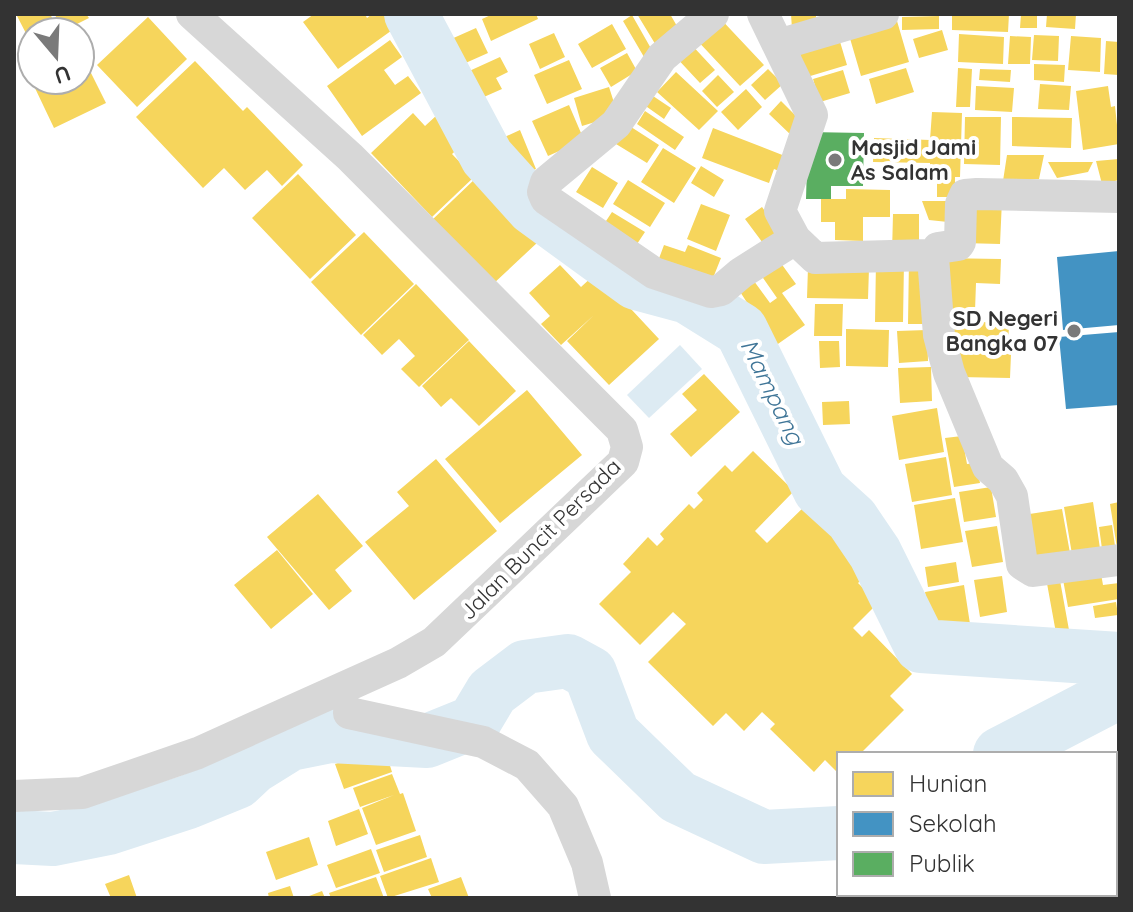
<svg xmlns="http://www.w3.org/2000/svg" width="1133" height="912" viewBox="0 0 1133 912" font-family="Quicksand,sans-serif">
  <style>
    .water { fill: #ddebf3 }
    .homes { fill: #f6d55c }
    .schools { fill: #4393c3 }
    .public { fill: #5aae61 }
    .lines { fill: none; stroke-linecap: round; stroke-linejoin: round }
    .river { stroke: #ddebf3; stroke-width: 54 }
    .minor { stroke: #d7d7d7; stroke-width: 32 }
    .poi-dot { fill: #7a7a7a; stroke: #fff; stroke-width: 3 }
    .labels { text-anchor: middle; stroke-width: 8; stroke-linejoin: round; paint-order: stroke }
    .poi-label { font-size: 22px; font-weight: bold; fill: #333; stroke: #fff; text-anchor: start }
    .street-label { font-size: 22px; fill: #333; stroke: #fff }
    .water-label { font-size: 24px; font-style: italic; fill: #3f7597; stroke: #fff }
  </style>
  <rect width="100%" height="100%" fill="#fff"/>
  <path class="water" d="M680 345 702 369 649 418 627 395Z"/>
  <path class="homes" d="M16 14H50L60 32H32V45Z
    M55 14H86L89 18 61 32Z
    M314 14H365L367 18 372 14H385L395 28 338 69 303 22Z
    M493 14H536L538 19 491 41 482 19Z
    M637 14H670L681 33 657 47Z
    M716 14 764 65 740 86 693 36Z
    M791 14H816V28L792 29Z
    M952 14H1009L1008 32 952 30Z
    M1021 14H1037V28H1020Z
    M1047 14H1076L1075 29 1046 27Z
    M632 15 653 52 644 57 623 21Z
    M939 16V29L902 30V17Z
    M148 17 187 59 137 107 97 65Z
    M897 21 909 62 861 76 849 35Z
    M612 24 626 49 592 68 578 44Z
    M476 28 488 53 461 65 449 40Z
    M942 30 948 50 919 58 913 39Z
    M554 33 565 57 540 69 529 44Z
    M959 34 1004 37 1003 64 958 62Z
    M838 35 847 65 807 77 798 48Z
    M1034 35 1059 36 1058 61 1032 60Z
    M1010 36 1031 37 1030 64H1008Z
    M1071 36 1101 38 1100 72 1068 70Z
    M390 40 402 57 384 70 395 85 408 76 421 93 362 136 327 86Z
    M688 41 715 70 700 83 673 54Z
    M1106 41 1119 42V75L1104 74Z
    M627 53 637 71 611 87 600 68Z
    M82 55 106 103 54 128 24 65 32 61V80H80V56Z
    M500 57 508 72 496 78 502 89 468 104 456 77Z
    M569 60 582 89 547 104 534 75Z
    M195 61 243 111 247 107 303 165 282 186 267 170 245 190 224 168 203 188 136 117Z
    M1034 64 1065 65 1064 82 1034 80Z
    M906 68 914 92 876 104 869 79Z
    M958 68 972 69 970 107H956Z
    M768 69 783 84 765 100 751 85Z
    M980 69 1011 70 1010 82 979 80Z
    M843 70 850 93 820 102 813 79Z
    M676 72 718 111 699 130 657 92Z
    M718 75 734 92 717 107 702 91Z
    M1040 84 1071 86 1069 110 1038 109Z
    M976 86 1014 88 1012 112 975 110Z
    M1108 86 1111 107 1115 106 1119 144 1083 150 1076 91Z
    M609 87 618 115 582 126 574 98Z
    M746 89 762 107 738 130 721 112Z
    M647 92 671 108 664 119 640 102Z
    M781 101 804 124 792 136 769 114Z
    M569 105 584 140 548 156 532 121Z
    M645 111 684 137 675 150 637 124Z
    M932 112 962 113 960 177H955V197H937V177H930V163L873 162 874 138 930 140Z
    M413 113 425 126 437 115 464 143 452 154 474 177 432 217 371 153Z
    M965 117H1001L1000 165 964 164Z
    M1012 117 1072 118 1071 148 1012 146Z
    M628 125 659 145 647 163 616 144Z
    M713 128 790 158 784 173 774 169 769 183 702 158Z
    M520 130 536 169 515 178 498 140Z
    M663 148 696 168 674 203 641 182Z
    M1007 155H1044L1039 179 1003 181Z
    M1119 159V180L1102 184 1096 161Z
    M1048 162H1093L1088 172 1057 178Z
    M701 166 724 180 714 197 691 183Z
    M592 167 618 183 603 208 576 192Z
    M298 174 356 235 310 279 252 218Z
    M477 177 539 241 492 285 431 221Z
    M628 180 665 203 650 227 613 204Z
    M846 189 890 190V217H863V241L835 240V222H821V199H846Z
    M965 199 1002 200 1000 244 963 243Z
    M922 201H947L948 222 929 220Z
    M701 204 730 215 716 251 687 239Z
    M762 207 784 238 768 250 745 219Z
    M612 212 645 232 635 247 602 227Z
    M893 214H919V253H892Z
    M364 232 414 284 361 335 311 282Z
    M664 245 685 252 688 245 721 258 709 288 654 272Z
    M775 255 796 284 782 293 805 325 775 346 737 287 751 277 770 303 777 298 756 268Z
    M939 258 1001 259 1000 284 976 283 975 311 939 310Z
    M909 259H932L930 324H908Z
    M876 261 904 262 903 322H875Z
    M560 265 581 287 605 265 625 287 617 294 659 339 609 385 567 341 594 315 561 345 541 324 550 316 529 293Z
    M808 267 869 268 868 299 807 298Z
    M416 284 469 340 419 387 401 369 415 356 399 339 382 355 363 335Z
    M815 304H843L842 336H814Z
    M950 321 1009 323 1008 350 949 349Z
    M846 329 889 330 888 367 846 366Z
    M927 330 928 361 899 363 897 331Z
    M469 341 516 391 479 426 451 398 441 407 422 386Z
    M819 341H839L840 367 820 368Z
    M960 352 1011 354 1010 378 959 377Z
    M931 367 932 401 900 403 898 368Z
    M704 374 740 412 691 457 670 434 697 410 682 394Z
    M527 390 582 455 500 523 445 459Z
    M849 401 850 424 823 425 822 402Z
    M937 408 944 452 899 460 892 416Z
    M962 436 967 464 976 463 980 483 954 487 945 438Z
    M753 451 794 491 755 531 767 543 809 502 854 546 846 554 867 575 858 583 878 603 853 628 862 637 869 630 912 674 890 696 904 710 860 754H839V774L825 760 814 772 770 729 775 724 762 712 744 731 726 713 713 726 648 662 686 624 673 612 640 645 599 604 631 572 623 564 648 537 657 546 664 539 660 534 689 504 694 509 703 500 697 493 725 465 732 472Z
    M946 457 952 495 912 502 905 464Z
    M436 459 497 531 414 600 365 542 409 506 397 492Z
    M991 487 996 517 964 522 959 492Z
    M318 494 363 546 335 570 352 591 329 610 267 537Z
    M955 498 963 542 921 549 914 505Z
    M1093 502 1101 555 1073 560 1064 507Z
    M1119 502V548H1117L1110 504Z
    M1062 509 1070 553 1030 560 1023 515Z
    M1112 525 1116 553 1103 556 1099 527Z
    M997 526 1003 562 972 567 965 531Z
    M277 550 313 594 271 629 234 585Z
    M956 562 959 582 928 587 925 567Z
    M1100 568 1103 585 1119 583V599L1068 607 1062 574Z
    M1059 575 1069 630 1056 633 1046 578Z
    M1002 576 1007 612 980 617 974 580Z
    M964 585 970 624 931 630 925 592Z
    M1116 602 1118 615 1095 618 1093 606Z
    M384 747 392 772 344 789 335 764Z
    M392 774 400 794 403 793 416 831 376 845 362 808 394 795 360 807 353 788Z
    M359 809 368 834 336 846 328 821Z
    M420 835 427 857 384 872 376 850Z
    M309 837 318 865 276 880 266 852Z
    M371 849 380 873 336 888 327 865Z
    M1119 852V898H1108L1107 894H1115V854Z
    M431 858 439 882 388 898 380 876Z
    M129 875 137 898H111L105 884Z
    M376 877 384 898H331L329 893Z
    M461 877 469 898H432L428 889Z
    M290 886 294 898H269L268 893Z
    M322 891 325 898H304Z"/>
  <path class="schools" d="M1119 251V325L1063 330 1057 257Z
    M1119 332V405L1066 409 1059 337Z"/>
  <path class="public" d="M808 132 864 133 863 186H831V199H806Z"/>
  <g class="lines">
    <path class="river" d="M411 14 487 157 533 208 636 283 688 297 741 330 820 490 852 519 875 553 921 646 1119 659
      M1000 754 1119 692
      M14 837 53 839 108 828 188 802 237 782 253 767 290 744 330 736 427 741 474 722 492 692 525 667 568 661 590 673 613 734 678 797 764 837 839 833"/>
    <path class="minor" d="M713 14 662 57 616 124 546 182 543 192 546 199 654 273 711 292 721 290 741 273 795 239 815 258 929 255 933 257 939 335 949 373 988 467 1003 480 1012 496 1022 564 1033 571 1119 560
      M763 14 812 115 780 211 795 239
      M778 45 883 14
      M933 257 938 248 958 245 960 242 961 204 965 195 977 194 1119 197
      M349 713 483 742 527 765 563 806 587 863 595 898
      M14 796 82 793 198 753 398 663 434 642 623 462 627 447 622 430 350 157 192 14"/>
  </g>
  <g class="poi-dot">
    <circle cx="835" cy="160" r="8"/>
    <circle cx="1074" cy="331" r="8"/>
  </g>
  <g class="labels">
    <g class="poi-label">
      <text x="851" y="155">Masjid Jami<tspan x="851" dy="25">As Salam</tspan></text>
      <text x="1058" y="326" text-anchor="end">SD Negeri<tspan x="1058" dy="25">Bangka 07</tspan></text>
    </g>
    <g class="street-label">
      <text transform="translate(540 539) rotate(-45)" y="8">Jalan Buncit Persada</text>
    </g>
    <g class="water-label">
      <text transform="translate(772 392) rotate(64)" y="8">Mampang</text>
    </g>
  </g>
  <rect width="1133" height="912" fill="none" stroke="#333333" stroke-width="32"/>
  <rect x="837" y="752" width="280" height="144" fill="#ffffff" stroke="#adadad" stroke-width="2"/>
  <rect x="853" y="772" width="40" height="24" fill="#f6d55c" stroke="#adadad" stroke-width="2"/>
  <text x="909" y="792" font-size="24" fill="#333333">Hunian</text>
  <rect x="853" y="812" width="40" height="24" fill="#4393c3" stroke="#adadad" stroke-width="2"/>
  <text x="909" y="832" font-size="24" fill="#333333">Sekolah</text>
  <rect x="853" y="852" width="40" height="24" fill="#5aae61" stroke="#adadad" stroke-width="2"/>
  <text x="909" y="872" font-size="24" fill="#333333">Publik</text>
  <g transform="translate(56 56) rotate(161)"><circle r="38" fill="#ffffff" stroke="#adadad" stroke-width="2"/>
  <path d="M0-6L14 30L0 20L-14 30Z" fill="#7a7a7a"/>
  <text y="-12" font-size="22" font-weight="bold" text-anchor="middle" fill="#333333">U</text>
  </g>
</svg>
